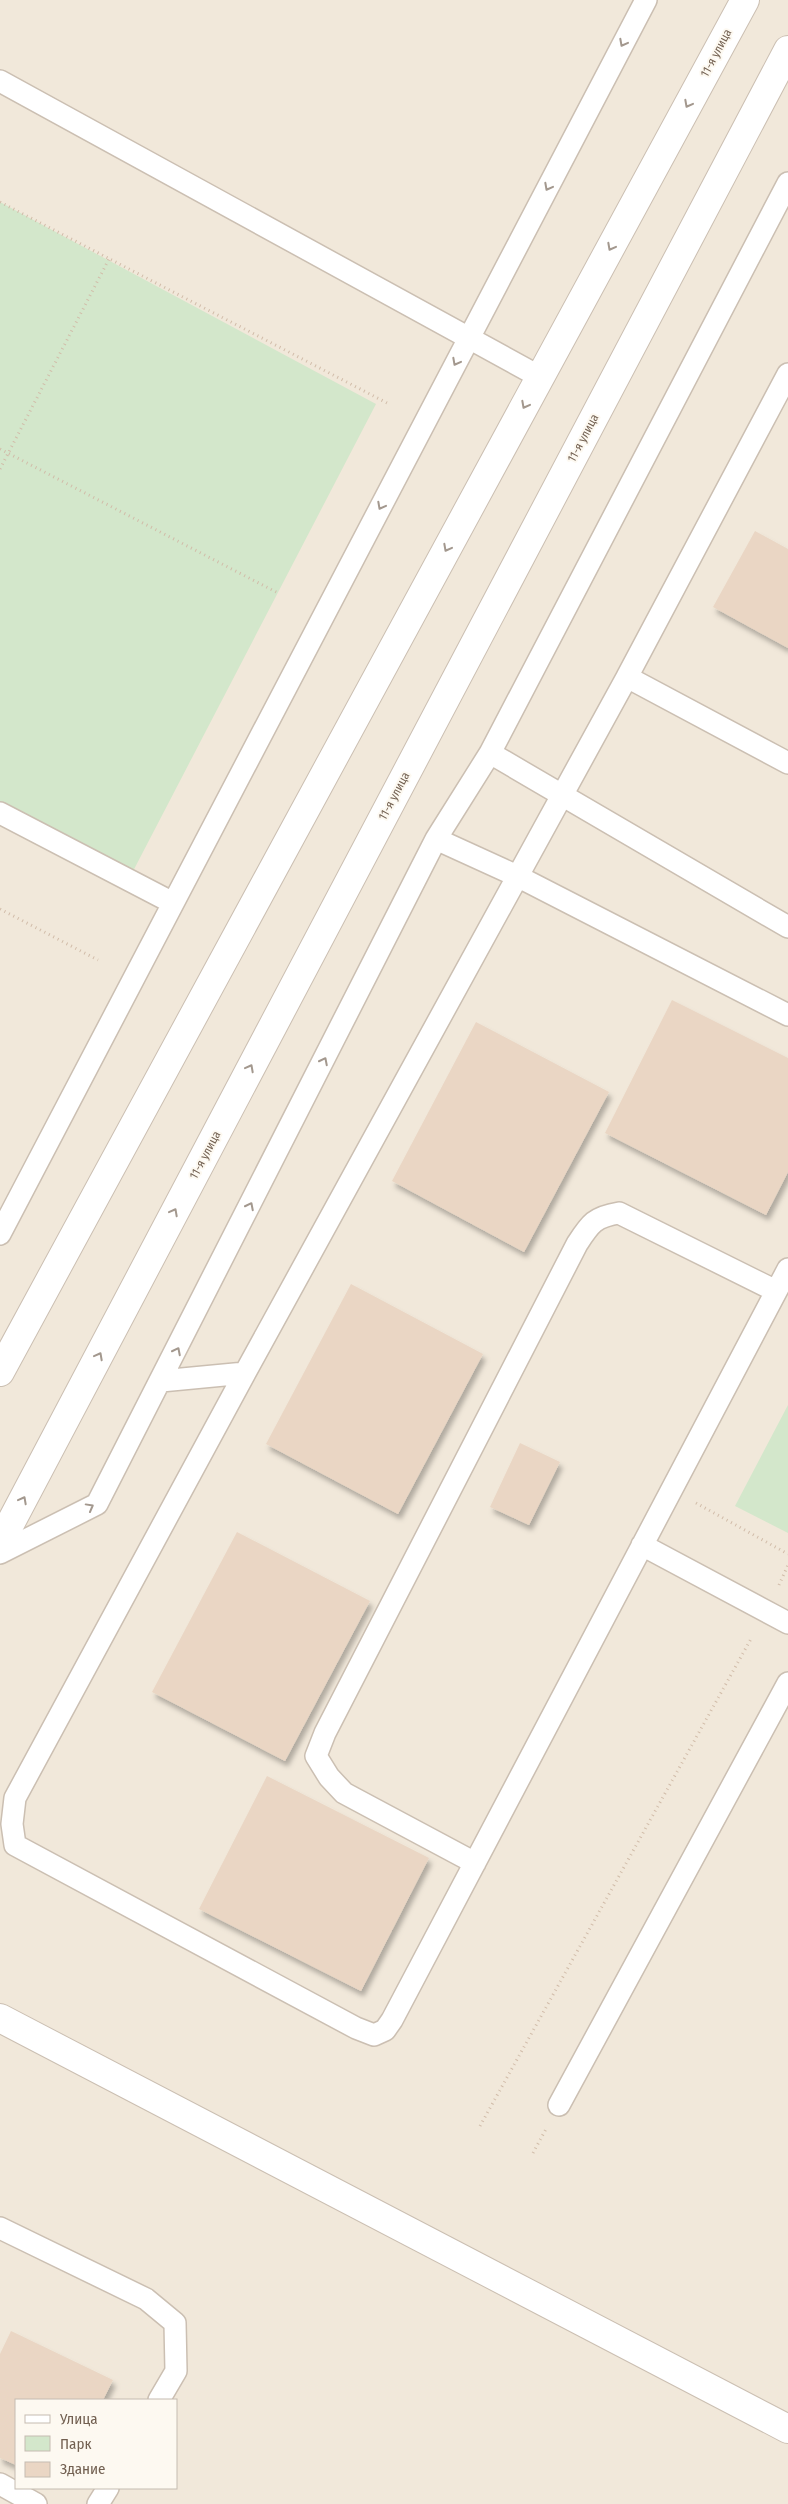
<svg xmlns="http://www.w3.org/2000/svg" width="788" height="2504" viewBox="0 0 788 2504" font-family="'Fira Sans Condensed',sans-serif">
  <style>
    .residential { fill: #f1e8da; fill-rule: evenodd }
    .green { fill: #d3e7cb }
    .building { fill: #ead6c4; filter: url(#shadow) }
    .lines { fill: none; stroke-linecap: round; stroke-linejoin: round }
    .service-casing { stroke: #cbbfb2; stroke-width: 24 }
    .minor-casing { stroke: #cbbfb2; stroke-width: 30 }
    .path { stroke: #d1bca9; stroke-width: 3; stroke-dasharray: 1 4; stroke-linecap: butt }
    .service { stroke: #fff; stroke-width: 21 }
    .minor { stroke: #fff; stroke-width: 28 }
    .oneway { stroke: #a3988e }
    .labels { text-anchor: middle; stroke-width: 4; stroke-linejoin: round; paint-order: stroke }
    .street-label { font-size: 12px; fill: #726051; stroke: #fdf9f1 }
  </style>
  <defs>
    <filter id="shadow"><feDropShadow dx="3" dy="5.5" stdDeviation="2.5" flood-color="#0004"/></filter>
  </defs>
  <rect width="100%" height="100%" fill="#faf6eb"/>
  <path class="residential" d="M0 0H788V2504H0ZM16 2400H176V2488H16Z"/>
  <path class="green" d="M0 202 376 404 130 877 0 811Z
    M788 1405V1533L735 1506Z"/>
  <path class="building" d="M755 531 788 549V648L713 607Z
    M672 1000 788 1058V1172L766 1215 605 1133Z
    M476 1022 609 1092 524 1252 392 1181Z
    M351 1284 483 1354 398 1514 266 1444Z
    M520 1443 560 1462 529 1525 490 1507Z
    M237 1532 370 1601 285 1761 152 1692Z
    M267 1776 429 1858 361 1991 199 1909Z
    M11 2331 113 2380 103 2400H16V2465L0 2458V2354Z"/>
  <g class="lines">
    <defs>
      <path id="service" d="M0 81 540 377
        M788 374 627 677 788 763
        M490 753 788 927
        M0 813 173 903
        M436 839 517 876 788 1015
        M0 1234 646 0
        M245 1373 15 1798 12 1824 15 1845 356 2028 374 2035 385 2030 392 2020 788 1269
        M161 1381 245 1373 627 677
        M642 1545 788 1623
        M0 1553 97 1504 436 839 490 753 788 183
        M475 1863 344 1793 329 1777 316 1756 325 1733 577 1244C590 1224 594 1217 619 1213L776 1291
        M559 2105 788 1683
        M0 2228 146 2299 175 2323 176 2371 159 2400
        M0 2484 36 2504
        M98 2504 108 2488"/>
      <path id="minor" d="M0 1372 745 0
        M0 1543 788 50
        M0 2018 788 2429"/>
    </defs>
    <use href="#service" class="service-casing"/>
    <use href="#minor" class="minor-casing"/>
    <path class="path" d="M0 202 389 404
      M0 449 278 593
      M0 469 109 259
      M0 909 98 960
      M696 1503 788 1554
      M779 1585 788 1565
      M480 2126 752 1637
      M533 2153 546 2129"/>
    <use href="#service" class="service"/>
    <use href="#minor" class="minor"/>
  </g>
  <defs><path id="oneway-chevron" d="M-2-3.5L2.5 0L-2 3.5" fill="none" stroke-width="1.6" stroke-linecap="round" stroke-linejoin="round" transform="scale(1.25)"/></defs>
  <g class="oneway">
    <use href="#oneway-chevron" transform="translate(623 43) rotate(118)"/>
    <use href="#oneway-chevron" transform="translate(688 104) rotate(118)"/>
    <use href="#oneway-chevron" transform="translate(548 187) rotate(118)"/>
    <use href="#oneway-chevron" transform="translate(611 247) rotate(118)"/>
    <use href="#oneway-chevron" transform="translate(456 362) rotate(118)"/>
    <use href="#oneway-chevron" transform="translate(525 405) rotate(118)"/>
    <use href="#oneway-chevron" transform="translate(381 506) rotate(118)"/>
    <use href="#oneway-chevron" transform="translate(447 548) rotate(118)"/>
    <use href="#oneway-chevron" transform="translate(324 1061) rotate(-63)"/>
    <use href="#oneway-chevron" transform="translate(250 1068) rotate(-62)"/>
    <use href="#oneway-chevron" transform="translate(250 1206) rotate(-63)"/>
    <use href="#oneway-chevron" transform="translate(174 1212) rotate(-62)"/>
    <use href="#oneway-chevron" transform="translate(177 1351) rotate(-63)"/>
    <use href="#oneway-chevron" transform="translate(99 1356) rotate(-62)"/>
    <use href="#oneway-chevron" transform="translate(23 1500) rotate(-62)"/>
    <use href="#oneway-chevron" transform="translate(90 1507) rotate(-29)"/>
  </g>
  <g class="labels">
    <g class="street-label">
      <text transform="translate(716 53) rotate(-62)" y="4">11-я улица</text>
      <text transform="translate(583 438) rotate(-62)" y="4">11-я улица</text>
      <text transform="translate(394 796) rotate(-62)" y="4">11-я улица</text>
      <text transform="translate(205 1155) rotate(-62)" y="4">11-я улица</text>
    </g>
  </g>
  <rect x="15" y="2399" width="162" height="90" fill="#fdf9f1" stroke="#c5bcb1"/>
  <rect x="25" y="2415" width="25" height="8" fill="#ffffff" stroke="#c5bcb1"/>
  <text x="60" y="2424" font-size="15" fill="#726051">Улица</text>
  <rect x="25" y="2436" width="25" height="15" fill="#d3e7cb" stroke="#c5bcb1"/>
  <text x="60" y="2449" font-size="15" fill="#726051">Парк</text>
  <rect x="25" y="2462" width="25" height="15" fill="#ead6c4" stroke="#c5bcb1"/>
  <text x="60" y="2474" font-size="15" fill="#726051">Здание</text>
</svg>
